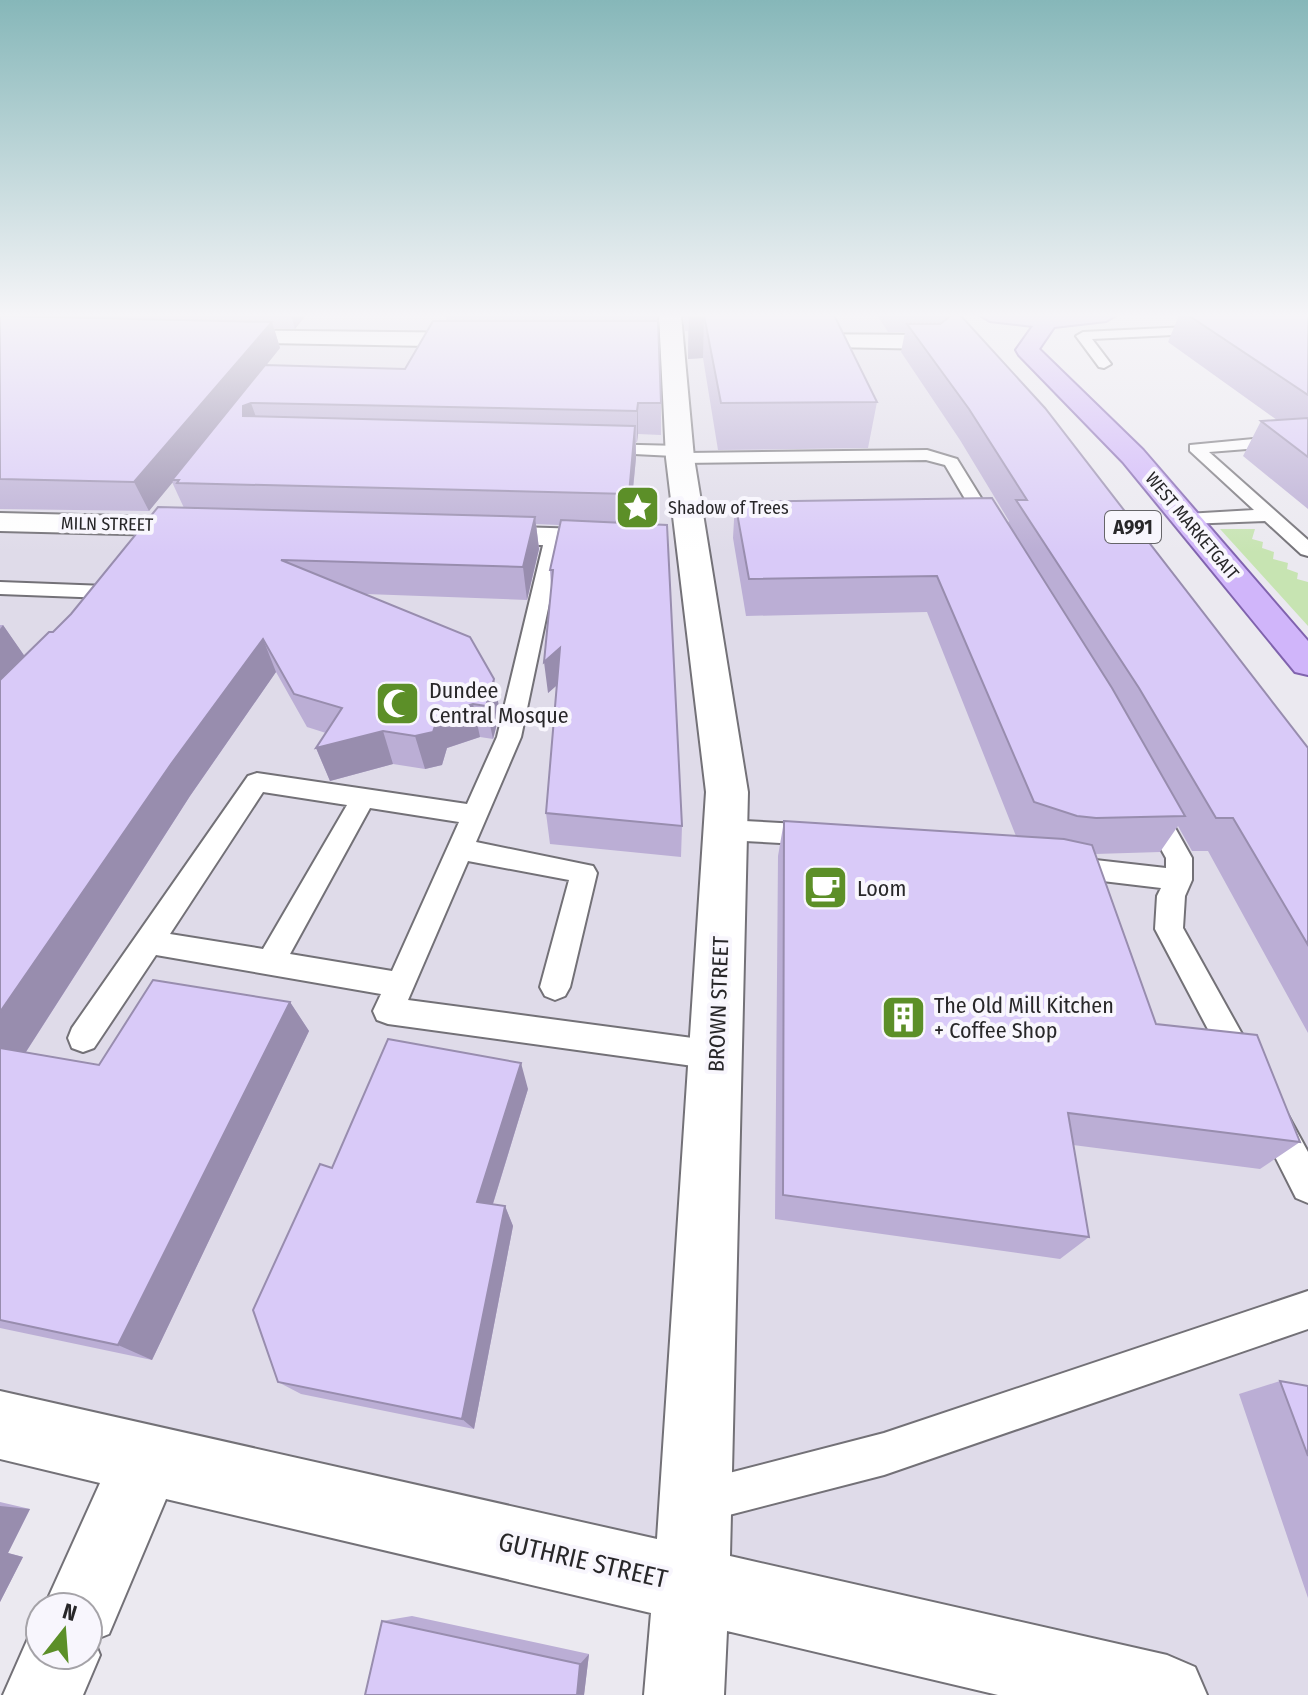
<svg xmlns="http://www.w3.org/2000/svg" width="1308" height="1695" viewBox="0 0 1308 1695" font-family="'Fira Sans Condensed',sans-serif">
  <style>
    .built { fill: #dfdbe9 }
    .green { fill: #c7e4b2 }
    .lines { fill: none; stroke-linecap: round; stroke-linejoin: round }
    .lane-casing { stroke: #737177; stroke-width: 4 }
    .street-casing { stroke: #737177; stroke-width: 4 }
    .primary-casing { stroke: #8063ae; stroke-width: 4 }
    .lane { fill: #fff; fill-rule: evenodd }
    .street { fill: #fff; fill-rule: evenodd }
    .primary { fill: #d0b5fa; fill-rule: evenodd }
    .wall { fill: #bbaed5 }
    .shaded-wall { fill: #988dae }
    .building { fill: #d9caf8; stroke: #988dae; stroke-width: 2 }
    .labels { text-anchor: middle; stroke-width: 8; stroke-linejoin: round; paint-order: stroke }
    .far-poi-label { font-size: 18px; fill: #282729; stroke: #f8f6fd; text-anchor: start }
    .far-street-label { font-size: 18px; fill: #282729; stroke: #f8f6fd }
    .shield { fill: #f8f6fd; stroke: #666569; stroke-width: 2 }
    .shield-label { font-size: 20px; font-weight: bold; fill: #282729 }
    .poi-label { font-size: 22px; fill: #282729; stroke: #f8f6fd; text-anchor: start }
    .street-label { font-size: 22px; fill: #282729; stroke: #f8f6fd }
    .near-street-label { font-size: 26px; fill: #282729; stroke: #f8f6fd }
  </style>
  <rect width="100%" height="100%" fill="#ebe9f0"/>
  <path class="built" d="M0 315H939L1308 758V1695H1167L0 1425Z"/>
  <path class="green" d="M1220 529H1255L1252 539 1263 542 1262 548 1274 552 1273 559 1288 563 1287 569 1298 573 1297 579 1308 582V626Z"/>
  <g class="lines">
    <defs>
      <path id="lane" d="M42 315 64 316 40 336H30V330L47 318Z
        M1208 326 1214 330 1213 333 1092 339 1111 364 1104 368 1099 367 1076 336 1083 332Z
        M1308 434V444L1209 452 1308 540V556L1301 554 1265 521 1186 524 1177 519 1186 514 1254 510 1190 451V445Z
        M600 444 680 446 686 448 687 453 927 450 957 459 999 527 996 531H984L945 465 926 460 680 463 674 461V456L594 452V446Z
        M554 532 563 537 521 737 476 842 593 866 597 873 570 987 565 996 555 1000 545 996 540 987 569 880 468 861 408 1000 715 1041 726 1045 731 1055 726 1065 715 1069 388 1024 377 1020 373 1011 381 994 156 955 94 1048 83 1052 72 1048 68 1038 72 1028 248 776 257 773 467 804 497 737 545 537ZM263 792 347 805 263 949 170 934ZM370 808 459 822 392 971 290 954Z
        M0 582 106 586 116 592 106 598 0 594Z
        M1151 799 1160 801 1192 858V880L1185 896 1183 928 1257 1061 1252 1071 1241 1075 1230 1071 1155 929 1157 896 1161 888 1069 877 1060 874 1056 867 1060 860 1069 857 1166 868V858L1138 808 1142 801Z
        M725 820 817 825 826 828 830 835 826 842 817 845 725 840 716 837 712 830 716 823Z
        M1273 1105 1285 1110 1308 1152V1203L1296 1198 1257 1121 1261 1110Z
        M1308 1291V1329L884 1475 698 1523 683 1517 677 1502 683 1487 698 1481 884 1433Z"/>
      <path id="street" d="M659 315H681L694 458 748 792 730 1556 1167 1655 1195 1667 1207 1695H998L727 1631 724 1695H644L651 1613 166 1499 109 1634 94 1640 100 1655 83 1695H3L33 1627 40 1625V1655H88V1607H44L100 1483 0 1459V1391L657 1539 706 792 666 458Z
        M216 330 483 333 494 340 483 347 208 342 205 337 208 332Z
        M788 334 934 335 945 342 934 349 780 346 777 341Z
        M0 513 206 518 217 521 221 527 217 533 206 536 0 531Z
        M478 526 617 530 628 532 632 539 628 546 617 548 467 542 463 535 467 528Z"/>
      <path id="primary" d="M980 315H1116L1106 321 1054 327 1039 349 1143 450 1308 641V675L1295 672 1123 462 1019 355 1016 350 1033 326 990 321Z"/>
    </defs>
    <use href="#lane" class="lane-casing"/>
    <use href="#street" class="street-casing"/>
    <use href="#primary" class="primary-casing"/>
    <use href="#lane" class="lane"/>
    <use href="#street" class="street"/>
    <use href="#primary" class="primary"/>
  </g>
  <path class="wall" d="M66 315H306L295 329 274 328 280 348 266 365 405 369 446 321V315H657L661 403V435L638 434 637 442H636V458L630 523 682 826 681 857 550 844 546 813 557 685 548 693 551 587 550 570 559 525 536 524 539 549 527 600 366 594 500 712 493 739 480 737 447 748 442 765 425 769 393 764 330 781 316 748 326 733 307 727 276 672 190 796 26 1052 99 1065 290 1002 309 1031 152 1360 0 1328V625H3L24 656 53 632 184 508 172 482 149 511 0 509V316L67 318Z
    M682 315H834L877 402 868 448 718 450 703 358 688 359V331H685Z
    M877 315H959L1308 748V1033L1208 851H1192L1178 826 1160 852 1095 854 1156 1024 1300 1142 1260 1169 1073 1145 1089 1237 1060 1259 775 1219 778 856 784 821 1016 836 927 612 746 616 733 538 735 502 1008 523 1009 521 960 440 901 352 905 332H888Z
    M1179 315H1308V509L1243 456 1261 421 1277 420 1168 342Z
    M528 1089 493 1204 505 1206 513 1226 474 1429 301 1394 278 1382Z
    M1280 1381 1308 1386V1598L1239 1394Z
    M0 1502 30 1509 8 1553 23 1557 0 1602Z
    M412 1616 589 1654 584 1695H365L382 1621Z"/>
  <path class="shaded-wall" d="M291 315H306L295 329Z
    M704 315 703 358 688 359 689 317Z
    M272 322 280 348 174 480H172L173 482 149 511 134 482Z
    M251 403 262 434 243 416V406Z
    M638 403V434L637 442V411Z
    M635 426 636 458 629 527V494Z
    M535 517 539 549 527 600 523 567Z
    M3 625 26 658 0 686V629Z
    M263 639 276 672 190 796 13 1072 0 1061V1012L171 764Z
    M560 648 563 680 548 693 544 662Z
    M494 679 500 712 493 739 486 706Z
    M473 704 480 737 447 748 442 765 425 769 415 736 439 714Z
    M383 731 393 764 330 781 316 748Z
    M290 1002 309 1031 152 1360 118 1345Z
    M521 1063 528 1089 487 1223 477 1202Z
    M505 1206 513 1226 474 1429 462 1419Z
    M0 1506 30 1509 8 1553 23 1557 0 1602Z
    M589 1654 584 1695H577L580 1664Z"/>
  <path class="building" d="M689 315H834L877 402 721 403 704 315 689 317Z
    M952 315H959L963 318 1045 408 1308 748V945L1233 818H1216L1139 688 1016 500H1027L969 409 907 324H940Z
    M1188 315H1308V395Z
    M0 316 272 322 134 482 0 479Z
    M433 321H658L661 403H638L637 411 251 403 243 406V416L635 426 629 494 177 483 179 480H172L265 365 405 369Z
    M1308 418V457L1261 421Z
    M992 498 1112 688 1185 816 1096 818 1077 816 1034 802 937 576 749 579 735 502Z
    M158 507 535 517 523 567 281 560 470 637 494 679 486 706 473 704 439 714 433 732 415 736 383 731 316 748 342 708 294 694 263 639 171 764 0 1012V680L49 632H53L71 614Z
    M561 520 667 525 682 826 546 813 560 648 544 662 553 570H550Z
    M784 821 1064 839 1092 845 1156 1024 1257 1035 1300 1142 1068 1113 1089 1237 783 1195Z
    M153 980 290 1002 118 1345 0 1320V1048L99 1065Z
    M388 1039 521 1063 477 1202 505 1206 462 1419 278 1382 253 1310 320 1164 332 1168Z
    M1280 1381 1308 1386V1456Z
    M382 1621 580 1664 577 1695H365Z"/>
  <linearGradient id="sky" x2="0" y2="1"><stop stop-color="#86b7b9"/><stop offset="0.57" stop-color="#f6f5f8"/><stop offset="1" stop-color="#f6f5f8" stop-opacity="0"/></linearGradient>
  <rect width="1308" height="553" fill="url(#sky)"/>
  <defs>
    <symbol id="sight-square" viewBox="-11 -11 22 22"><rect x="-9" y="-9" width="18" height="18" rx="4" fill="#5c8f28" stroke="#f8f6fd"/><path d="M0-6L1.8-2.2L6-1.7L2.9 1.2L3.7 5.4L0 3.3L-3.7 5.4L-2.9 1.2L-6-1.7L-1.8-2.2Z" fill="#fff"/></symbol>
    <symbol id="mosque-square" viewBox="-11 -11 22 22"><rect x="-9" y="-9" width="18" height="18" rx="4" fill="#5c8f28" stroke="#f8f6fd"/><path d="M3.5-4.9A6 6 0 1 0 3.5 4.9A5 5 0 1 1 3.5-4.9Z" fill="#fff"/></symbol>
    <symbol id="cafe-square" viewBox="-11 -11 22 22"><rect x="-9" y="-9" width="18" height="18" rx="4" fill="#5c8f28" stroke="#f8f6fd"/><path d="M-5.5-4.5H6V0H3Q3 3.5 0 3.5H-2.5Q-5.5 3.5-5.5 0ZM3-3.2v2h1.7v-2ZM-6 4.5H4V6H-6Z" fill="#fff"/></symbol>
    <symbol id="building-square" viewBox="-11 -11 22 22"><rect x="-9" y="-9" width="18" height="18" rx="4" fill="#5c8f28" stroke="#f8f6fd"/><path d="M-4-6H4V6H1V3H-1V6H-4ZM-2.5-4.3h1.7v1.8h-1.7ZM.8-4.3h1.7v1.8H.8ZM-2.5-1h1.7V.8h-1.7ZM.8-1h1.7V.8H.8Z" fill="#fff"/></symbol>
  </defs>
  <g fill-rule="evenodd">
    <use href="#sight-square" x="612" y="482" width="51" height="51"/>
    <use href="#mosque-square" x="372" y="678" width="51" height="51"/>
    <use href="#cafe-square" x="800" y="862" width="51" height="51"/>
    <use href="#building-square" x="878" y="992" width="51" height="51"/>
  </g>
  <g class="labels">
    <g class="far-poi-label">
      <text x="668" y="514">Shadow of Trees</text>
    </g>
    <g class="far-street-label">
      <text transform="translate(107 524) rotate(1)" y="6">MILN STREET</text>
      <text transform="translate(1192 526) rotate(50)" y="6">WEST MARKETGAIT</text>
    </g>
    <rect class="shield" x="1105" y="511" width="56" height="32" rx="6"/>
    <g class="shield-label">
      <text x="1133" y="534">A991</text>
    </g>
    <g class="poi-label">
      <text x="429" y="698">Dundee<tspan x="429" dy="25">Central Mosque</tspan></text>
      <text x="857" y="896">Loom</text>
      <text x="934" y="1013">The Old Mill Kitchen<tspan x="934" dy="25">+ Coffee Shop</tspan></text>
    </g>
    <g class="street-label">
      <text transform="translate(718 1004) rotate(-88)" y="8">BROWN STREET</text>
    </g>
    <g class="near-street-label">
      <text transform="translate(583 1560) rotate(13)" y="9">GUTHRIE STREET</text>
    </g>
  </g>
  <g transform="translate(64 1631) rotate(17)"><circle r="38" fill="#f8f6fd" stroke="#a5a3a8" stroke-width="2"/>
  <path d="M0-6L14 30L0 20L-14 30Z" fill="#5c8f28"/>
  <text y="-12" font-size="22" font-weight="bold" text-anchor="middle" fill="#282729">N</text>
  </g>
</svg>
